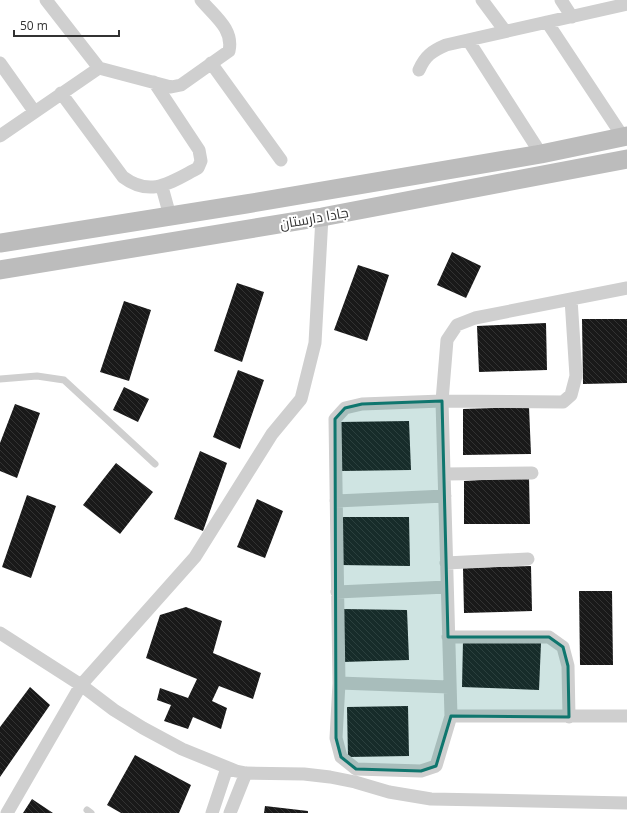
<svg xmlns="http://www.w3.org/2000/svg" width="627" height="813" viewBox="0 0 627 813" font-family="'Open Sans',Cairo,sans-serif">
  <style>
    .building { fill: url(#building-back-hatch) }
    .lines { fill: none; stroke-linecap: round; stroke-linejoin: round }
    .lane { stroke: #cfcfcf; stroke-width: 7 }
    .street { stroke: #cfcfcf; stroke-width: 13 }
    .secondary { stroke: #bcbcbc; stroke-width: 19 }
    .marked { fill: #0f766e; fill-opacity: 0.2; stroke: #0f766e; stroke-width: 3; stroke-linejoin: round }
    .labels { text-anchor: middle; stroke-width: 4; stroke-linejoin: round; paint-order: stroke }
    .street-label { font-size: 14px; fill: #323232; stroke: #fff }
  </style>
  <defs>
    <pattern id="building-back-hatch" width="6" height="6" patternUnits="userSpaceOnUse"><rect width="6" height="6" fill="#191919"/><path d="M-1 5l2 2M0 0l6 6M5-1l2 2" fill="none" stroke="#323232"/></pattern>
  </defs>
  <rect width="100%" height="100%" fill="#fff"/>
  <path class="building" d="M452 252 481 266 466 298 437 285Z
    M358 265 389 275 367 341 334 330Z
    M237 283 264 292 242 362 214 351Z
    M124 301 151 310 129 381 100 372Z
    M582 319H627V383L583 384Z
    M546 323 547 370 479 372 477 326Z
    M238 370 264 380 240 449 213 437Z
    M124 387 149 399 138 422 113 410Z
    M15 404 40 413 17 478 0 471V443Z
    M529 407 531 454 463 455V409Z
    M409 421 411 470 341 471 340 422Z
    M200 451 227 463 203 531 174 519Z
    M116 463 153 492 120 534 83 505Z
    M529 477 530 524H464V481Z
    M27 495 56 506 31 578 2 567Z
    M257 499 283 511 265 558 237 547Z
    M340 517H409L410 566 340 565Z
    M531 566 532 611 464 613 463 568Z
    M579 591H612L613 665H580Z
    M186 607 222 621 213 653 261 673 253 699 219 686 212 701 227 708 221 729 193 717 188 729 164 721 171 705 157 700 160 688 188 698 197 679 146 658 160 615Z
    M342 609 407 610 409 660 342 662Z
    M463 641 541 643 539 690 462 687Z
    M30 687 50 705 0 777V727Z
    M408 706 409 756 348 757 347 707Z
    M135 755 191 785 179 813H121L107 805Z
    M32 799 53 813H23Z
    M265 806 308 811V813H264Z"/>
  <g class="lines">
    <path class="lane" d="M0 379 37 376 64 380 155 464
      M87 810 91 813"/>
    <path class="street" d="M46 0 99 68
      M482 0 505 31
      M561 0 572 17
      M547 22 623 137
      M468 40 541 154
      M0 63 34 111
      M211 63 281 160
      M419 70C425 56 432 51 446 45L627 4
      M61 93 123 177C151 198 171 182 198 168L201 161 199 150 154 82
      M0 136 99 68 171 87 181 85 229 51C234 29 214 16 201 0
      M162 187 170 216
      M627 288 475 318 457 325 447 340 442 401 451 716H627
      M444 474 532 473
      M336 501 445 496
      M446 563 528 559
      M337 592 447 587
      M0 633 81 685 114 710 143 728 182 749 236 771 246 773 304 774 330 777 355 782 389 792 431 799 627 803
      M448 637H549L563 647 568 666 569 717
      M339 683 449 687
      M451 716 436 766 421 771 356 769 341 757 336 738 339 683 335 419 345 408 362 404 442 401 563 402 571 395 576 376 571 299
      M7 813 81 685 195 557 272 434 301 399 315 343 322 217
      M212 813 227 768
      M230 813 246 773"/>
    <path class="secondary" d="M0 243 246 204 541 154 627 136
      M0 270 322 217 627 159"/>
  </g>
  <path class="marked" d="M442 401 448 637H549L563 647 568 666 569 717 451 716 436 766 421 771 356 769 341 757 336 738 335 419 345 408 362 404Z"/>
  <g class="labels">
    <g class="street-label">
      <text transform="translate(314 218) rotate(-10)" y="5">جادا دارستان</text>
    </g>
  </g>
  <path d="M14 30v6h105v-6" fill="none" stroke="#323232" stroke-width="2"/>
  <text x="20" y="30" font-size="12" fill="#323232" stroke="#ffffff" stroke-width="3" paint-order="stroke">50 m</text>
</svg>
